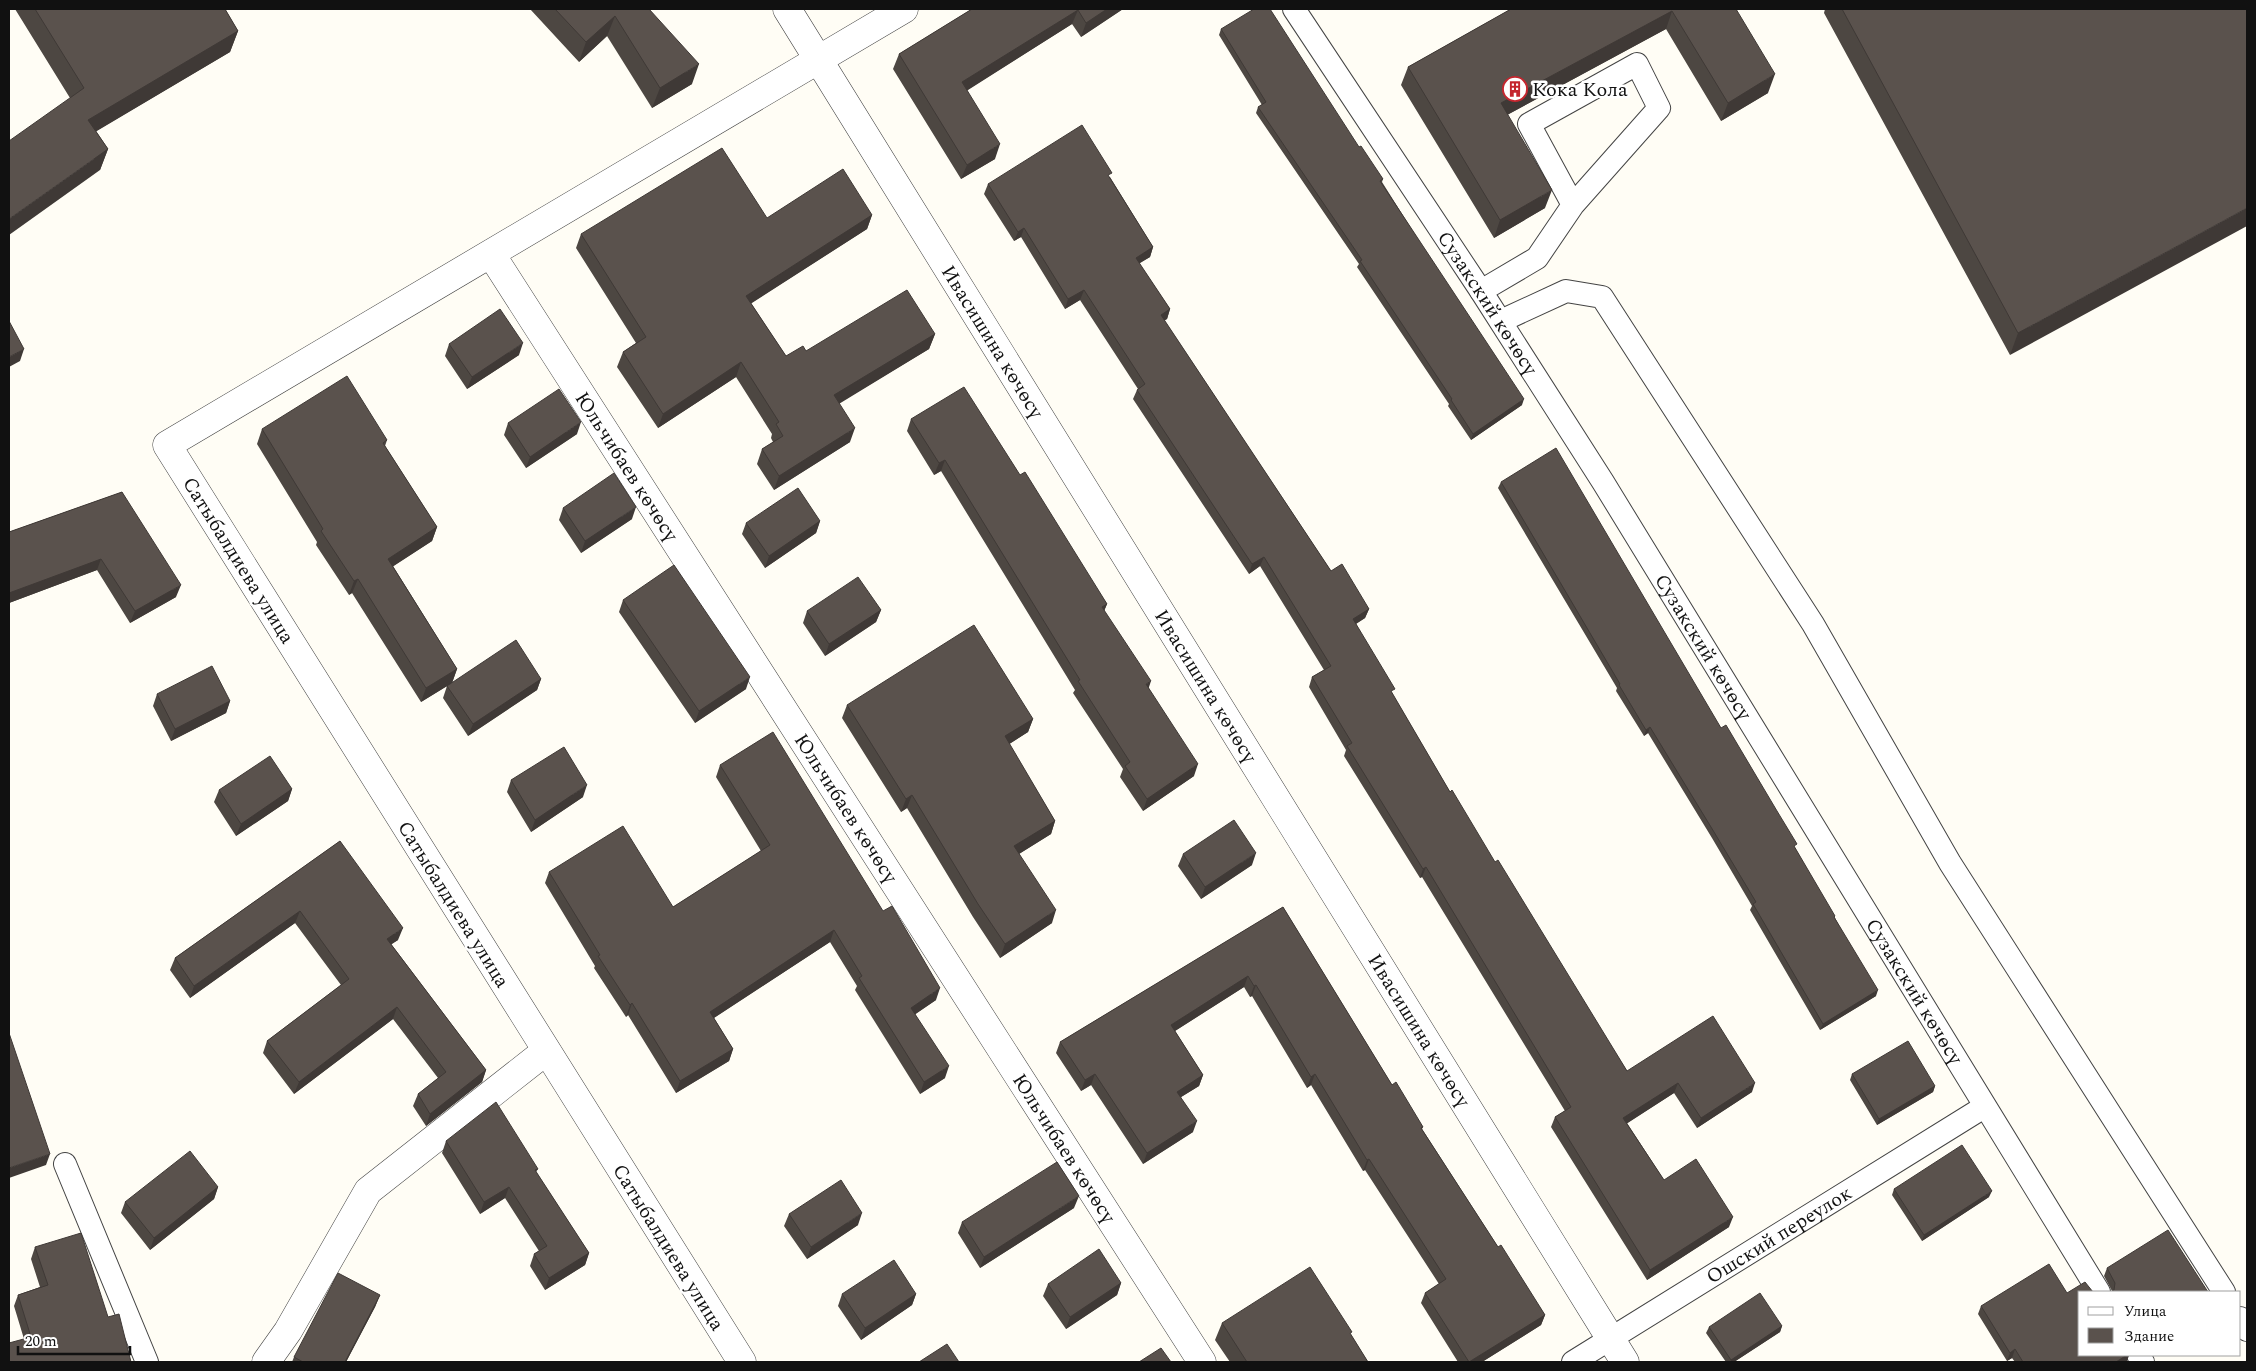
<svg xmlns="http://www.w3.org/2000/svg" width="2256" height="1371" viewBox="0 0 2256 1371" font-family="Spectral,serif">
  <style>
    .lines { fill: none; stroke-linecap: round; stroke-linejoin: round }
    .service-casing { stroke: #444; stroke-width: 24 }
    .minor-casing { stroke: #444; stroke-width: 29 }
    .tertiary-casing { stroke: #444; stroke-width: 29 }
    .service { stroke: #fff; stroke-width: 22 }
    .minor { stroke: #fff; stroke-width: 28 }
    .tertiary { stroke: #fff; stroke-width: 28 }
    .wall { fill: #4d4742 }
    .shaded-wall { fill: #3f3936 }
    .building { fill: #5a524d; stroke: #3f3936 }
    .labels { text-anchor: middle; stroke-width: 5; stroke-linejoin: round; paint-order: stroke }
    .poi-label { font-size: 20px; fill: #111; stroke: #fff; text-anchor: start }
    .street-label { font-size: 20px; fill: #111; stroke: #fff }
  </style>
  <rect width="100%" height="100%" fill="#fffdf5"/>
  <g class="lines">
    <defs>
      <g id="service">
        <path id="s1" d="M1294 9 1481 291 1603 482 2099 1292"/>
        <path d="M1481 291 1537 258 1573 205 1529 124 1637 64 1659 108 1573 205"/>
        <path d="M1501 321 1566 291 1602 297 1813 624 1950 863 2224 1292"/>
        <path d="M65 1164 147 1362"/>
        <path d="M2240 1318 2247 1330"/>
        <path d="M2138 1355 2143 1362"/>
        <path id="s2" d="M1573 1362 1984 1107"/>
      </g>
      <g id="minor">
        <path id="s3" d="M491 254 1202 1362"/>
        <path d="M266 1362 288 1331 368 1191 546 1051"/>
        <path d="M742 1362 167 445 904 9"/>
      </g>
      <g id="tertiary">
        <path id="s4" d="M787 9 1625 1362"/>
      </g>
    </defs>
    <use href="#service" class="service-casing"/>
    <use href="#minor" class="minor-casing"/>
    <use href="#tertiary" class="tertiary-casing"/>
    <use href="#service" class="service"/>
    <use href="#minor" class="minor"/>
    <use href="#tertiary" class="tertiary"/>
  </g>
  <path class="wall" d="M15 9H225L238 31 230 52 96 131 108 149 100 170 70 98Z
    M530 9H649L692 84 652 108 607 36 579 62Z
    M972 9H1123L1081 37 1072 24 967 90 995 159 961 179 893 69 899 54Z
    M1511 9H1736L1768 93 1721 121 1666 29 1507 115 1545 208 1494 238 1401 85 1408 67Z
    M1825 9H2247L2010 355 1824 13Z
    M1221 29 1359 147 1383 179 1382 182 1522 405 1471 440 1448 406 1449 404 1357 267 1359 264 1256 113 1258 107 1262 105 1219 35Z
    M1110 177 1153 247 1150 257 1139 263 1170 309 1167 319 1164 320 1331 571 1369 609 1365 618 1356 624 1393 695 1450 792 1627 1071 1752 1092 1697 1128 1674 1093 1627 1123 1664 1180 1729 1227 1647 1280 1551 1127 1555 1117 1565 1111 1422 877 1420 878 1344 756 1346 750 1309 687 1312 677 1324 670 1260 566 1249 574 1133 399 1137 390 1138 389 1080 300 1065 309 1021 237 1014 241 984 194 988 184Z
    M872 215 867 229 751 303 786 356 806 351 935 334 929 349 839 403 850 442 774 490 757 464 762 449 773 442 771 438 772 434 736 377 658 428 617 367 623 352 636 343 576 248 581 234 767 218Z
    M449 344 519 355 467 389 445 356Z
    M911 419 1020 475 1107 604 1104 611 1149 689 1194 776 1143 811 1120 777 1123 769 1073 693 1075 690 941 471 934 475 907 431Z
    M508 423 577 434 526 468 504 435Z
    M262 429 387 440 385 446 437 527 432 541 393 566 457 669 452 683 421 702 352 593 349 595 316 545 317 542 257 444Z
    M1501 482 1721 728 1795 848 1835 918 1876 996 1820 1030 1750 910 1752 906 1712 838 1648 733 1644 736 1616 691 1617 688 1498 488Z
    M122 492 176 597 130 623 97 570 9 603V532Z
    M563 508 632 519 581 553 559 520Z
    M820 521 816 533 765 568 742 534 746 523Z
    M623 600 746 689 695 723 619 612Z
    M881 610 876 622 825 656 803 623 807 611Z
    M541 679 537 690 468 736 443 698 447 686Z
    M157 694 230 701 226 713 171 741 153 706Z
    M847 705 1033 719 1028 732 1009 744 1055 821 1051 834 1019 854 1052 923 1000 958 973 917 907 808 901 812 842 718Z
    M720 765 936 1000 915 1014 945 1078 920 1094 855 990 857 986 830 942 714 1018 733 1049 729 1061 676 1093 628 1015 626 1017 594 968 595 966 545 883 549 872 673 907 761 851 716 777Z
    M511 780 583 797 531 832 507 792Z
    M292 789 288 801 236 836 214 802 219 790Z
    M340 841 398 940 391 944 486 1070 482 1082 426 1126 413 1106 418 1094 438 1078 393 1019 294 1094 263 1053 267 1041 341 985 295 923 190 998 170 970 175 958Z
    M1183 854 1252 865 1201 899 1178 866Z
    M1283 907 1392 1085 1423 1127 1422 1129 1498 1247 1545 1315 1541 1325 1482 1362H1458L1421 1303 1425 1293 1439 1284 1365 1170 1363 1171 1311 1085 1307 1088 1252 996 1250 997 1244 987 1175 1031 1203 1075 1199 1086 1181 1097 1193 1132 1143 1164 1091 1085 1081 1091 1056 1053 1060 1042Z
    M1852 1074 1935 1086 1933 1092 1877 1125 1850 1080Z
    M446 1141 538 1169 536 1172 589 1253 585 1265 545 1290 530 1266 534 1254 539 1251 505 1198 480 1214 442 1153Z
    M218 1187 214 1199 150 1250 121 1213 125 1202Z
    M1894 1189 1989 1197 1922 1241 1892 1195Z
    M1074 1208 980 1268 958 1233 962 1222Z
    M789 1214 858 1225 807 1259 784 1226Z
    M35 1247 108 1317 24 1339 14 1306 18 1295 40 1287 31 1259Z
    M2107 1268 2208 1292 2112 1291 2104 1276Z
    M1121 1283 1117 1295 1066 1329 1043 1296 1048 1284Z
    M2067 1293 2080 1355H2129L2127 1361 2126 1362H2015L2012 1358 2007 1361 1978 1314 1981 1306Z
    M842 1294H916L912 1305 861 1340 838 1306Z
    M380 1295 375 1307 346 1362H292L294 1357Z
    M1222 1323 1351 1335 1368 1362H1230L1215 1340Z
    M1782 1326 1780 1332 1734 1362H1726L1706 1333 1709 1327Z"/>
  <path class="shaded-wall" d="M1107 9H1123L1081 37 1086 23Z
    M1078 10 1072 24 957 97 962 82Z
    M1672 11 1666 29 1494 122 1501 103Z
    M615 16 607 36 579 62 586 42Z
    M238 31 230 52 80 141 88 120Z
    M699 64 692 84 652 108 660 88Z
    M1775 74 1768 93 1721 121 1728 103Z
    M1000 144 995 159 961 179 967 165Z
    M108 149 100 170 9 235V219Z
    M1552 190 1545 208 1494 238 1500 220Z
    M2247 208V226L2010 355 2018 333Z
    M872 215 867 229 741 310 746 296Z
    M1024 228 1021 237 1014 241 1018 232Z
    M1153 247 1150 257 1132 268 1136 258Z
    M1084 290 1080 300 1065 309 1068 299Z
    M1170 309 1167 319 1157 325 1161 315Z
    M935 334 929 349 829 410 834 395Z
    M523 343 519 355 467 389 472 377Z
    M24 349 20 361 9 367V357Z
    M741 362 736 377 658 428 663 414Z
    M1524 399 1522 405 1471 440 1473 434Z
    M581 422 577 434 526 468 530 457Z
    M855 428 850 442 774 490 779 476Z
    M945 460 941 471 934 475 939 463Z
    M636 507 632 519 581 553 585 541Z
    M820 521 816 533 765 568 769 556Z
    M437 527 432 541 383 573 388 559Z
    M1264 557 1260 566 1249 574 1252 564Z
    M101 559 97 570 9 603V593Z
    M358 579 352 593 349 595 354 581Z
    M181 585 176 597 130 623 135 611Z
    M1107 604 1102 616V607Z
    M1369 609 1365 618 1349 628 1353 619Z
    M881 610 876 622 825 656 829 644Z
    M457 669 452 683 421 702 426 688Z
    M750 677 746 689 695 723 699 711Z
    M541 679 537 690 468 736 473 724Z
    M1151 681 1147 693 1146 684Z
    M230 701 226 713 171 741 175 729Z
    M1033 719 1028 732 1000 750 1005 736Z
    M1650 727 1648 733 1644 736 1646 730Z
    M1198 764 1194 776 1143 811 1147 799Z
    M587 785 583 797 531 832 535 820Z
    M292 789 288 801 236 836 241 824Z
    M912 795 907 808 901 812 906 799Z
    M1055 821 1051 834 1009 860 1014 846Z
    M1256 853 1252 865 1201 899 1205 887Z
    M1426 867 1422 877 1420 878 1423 869Z
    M1056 910 1052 923 1000 958 1005 944Z
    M300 911 295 923 190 998 194 986Z
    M403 928 398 940 383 950 387 939Z
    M834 930 830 942 706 1023 710 1012Z
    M1248 976 1244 987 1167 1036 1171 1025Z
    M1256 985 1252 996 1250 997 1254 986Z
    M940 988 936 1000 907 1020 911 1008Z
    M1878 990 1876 996 1820 1030 1823 1024Z
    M632 1003 628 1015 626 1017 630 1005Z
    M397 1007 393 1019 294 1094 299 1082Z
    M733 1049 729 1061 676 1093 680 1081Z
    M949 1066 945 1078 920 1094 924 1082Z
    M486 1070 482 1082 426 1126 430 1114Z
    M1095 1074 1091 1085 1081 1091 1085 1080Z
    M1315 1074 1311 1085 1307 1088 1311 1077Z
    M1203 1075 1199 1086 1173 1102 1177 1092Z
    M1678 1083 1674 1093 1620 1128 1623 1118Z
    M1755 1083 1752 1092 1697 1128 1701 1118Z
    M1935 1086 1933 1092 1877 1125 1879 1119Z
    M1197 1121 1193 1132 1143 1164 1147 1153Z
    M50 1154 46 1165 9 1178V1168Z
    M1369 1159 1365 1170 1363 1171 1367 1160Z
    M218 1187 214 1199 150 1250 154 1238Z
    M509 1187 505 1198 480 1214 484 1202Z
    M1992 1191 1989 1197 1922 1241 1924 1235Z
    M1079 1196 1074 1208 980 1268 984 1257Z
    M862 1213 858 1225 807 1259 811 1247Z
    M1733 1217 1729 1227 1647 1280 1650 1270Z
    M589 1253 585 1265 545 1290 549 1278Z
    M1121 1283 1117 1295 1066 1329 1070 1317Z
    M916 1294 912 1305 861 1340 865 1328Z
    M380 1295 375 1307 346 1362H345Z
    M1545 1315 1541 1325 1482 1362H1469Z
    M1782 1326 1780 1332 1734 1362H1730L1731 1360Z
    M2015 1349 2012 1358 2007 1361 2010 1353Z
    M2127 1355H2129L2127 1361 2126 1362H2116Z"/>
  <path class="building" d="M35 9H225L238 31 88 120 108 149 9 219V141L84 88Z
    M555 9H649L699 64 660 88 615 16 586 42Z
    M972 9H1107L1086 23 1078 10 962 82 1000 144 967 165 899 54Z
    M1254 9H1270L1359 147 1361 146 1383 179 1380 181 1524 399 1473 434 1451 400 1452 399 1360 261 1362 260 1258 107 1266 102 1221 29Z
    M1511 9H1736L1775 74 1728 103 1672 11 1501 103 1552 190 1500 220 1408 67Z
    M1842 9H2247V208L2018 333Z
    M1082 125 1112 173 1108 175 1153 247 1136 258 1170 309 1161 315 1331 571 1342 564 1369 609 1353 619 1395 689 1391 691 1450 792 1452 790 1495 862 1498 860 1627 1071 1713 1016 1755 1083 1701 1118 1678 1083 1623 1118 1664 1180 1696 1159 1733 1217 1650 1270 1555 1117 1571 1107 1426 867 1423 869 1347 746 1352 743 1312 677 1331 666 1264 557 1252 564 1137 390 1145 384 1084 290 1068 299 1024 228 1018 232 988 184Z
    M722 148 767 218 843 169 872 215 746 296 786 356 803 346 806 351 907 290 935 334 834 395 855 428 779 476 762 449 783 436 776 424 779 422 741 362 663 414 623 352 646 337 581 234Z
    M500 309 523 343 472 377 449 344Z
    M9 321 24 349 9 357Z
    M347 376 387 440 383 443 437 527 388 559 457 669 426 688 358 579 354 581 321 531 323 529 262 429Z
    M964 387 1020 475 1025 472 1107 604 1102 607 1151 681 1146 684 1198 764 1147 799 1125 766 1130 762 1078 681 1080 680 945 460 939 463 911 419Z
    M559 389 581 422 530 457 508 423Z
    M1556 448 1721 728 1726 725 1777 811 1797 844 1794 846 1835 916 1834 917 1878 990 1823 1024 1753 904 1756 902 1714 832 1650 727 1646 730 1619 685 1620 684 1501 482Z
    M614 473 636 507 585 541 563 508Z
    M798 488 820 521 769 556 746 523Z
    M122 492 181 585 135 611 101 559 9 593V532Z
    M674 565 750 677 699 711 623 600Z
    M858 577 881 610 829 644 807 611Z
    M974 625 1033 719 1005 736 1055 821 1014 846 1056 910 1005 944 978 904 912 795 906 799 847 705Z
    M516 640 541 679 473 724 447 686Z
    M212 666 230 701 175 729 157 694Z
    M773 732 883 911 892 906 940 988 911 1008 949 1066 924 1082 859 978 862 976 834 930 710 1012 733 1049 680 1081 632 1003 630 1005 598 956 600 955 549 872 623 826 673 907 770 845 720 765Z
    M564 747 587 785 535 820 511 780Z
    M270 756 292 789 241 824 219 790Z
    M1234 820 1256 853 1205 887 1183 854Z
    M340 841 403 928 387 939 486 1070 430 1114 418 1094 446 1072 397 1007 299 1082 267 1041 349 979 300 911 194 986 175 958Z
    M1283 907 1392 1085 1396 1082 1423 1127 1421 1128 1498 1247 1501 1245 1545 1315 1469 1362 1425 1293 1446 1279 1369 1159 1367 1160 1315 1074 1311 1077 1256 985 1254 986 1248 976 1171 1025 1203 1075 1177 1092 1197 1121 1147 1153 1095 1074 1085 1080 1060 1042Z
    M9 1033 50 1154 9 1168Z
    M1908 1041 1935 1086 1879 1119 1852 1074Z
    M496 1102 538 1169 535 1170 589 1253 549 1278 534 1254 547 1246 509 1187 484 1202 446 1141Z
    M1962 1145 1992 1191 1924 1235 1894 1189Z
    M190 1151 218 1187 154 1238 125 1202Z
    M1057 1162 1079 1196 984 1257 962 1222Z
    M841 1180 862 1213 811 1247 789 1214Z
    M2168 1230 2208 1292H2111L2114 1290 2115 1283 2107 1268Z
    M81 1233 108 1317 119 1314 131 1362H9V1343L31 1337 18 1295 48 1285 35 1247Z
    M1099 1249 1121 1283 1070 1317 1048 1284Z
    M894 1260 916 1294 865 1328 842 1294Z
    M2049 1264 2067 1293 2085 1282 2093 1292H2080V1355H2127L2116 1362H2023L2015 1349 2010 1353 1981 1306Z
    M1310 1267 1352 1332 1350 1333 1368 1362H1247L1222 1323Z
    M338 1273 380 1295 345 1362H303L294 1357Z
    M1760 1293 1782 1326 1731 1360 1709 1327Z
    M947 1344 959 1362H919Z
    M1161 1348 1171 1362H1139Z"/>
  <defs>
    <symbol id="building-ring" viewBox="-11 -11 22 22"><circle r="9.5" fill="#fff" stroke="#c4262e" stroke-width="1.5"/><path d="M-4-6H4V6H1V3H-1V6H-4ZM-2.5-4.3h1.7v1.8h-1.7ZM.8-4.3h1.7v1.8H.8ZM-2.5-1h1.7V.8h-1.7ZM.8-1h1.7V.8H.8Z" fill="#c4262e"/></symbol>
  </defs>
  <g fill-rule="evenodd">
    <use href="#building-ring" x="1501" y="75" width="28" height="28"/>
  </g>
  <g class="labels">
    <g class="poi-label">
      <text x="1532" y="96">Кока Кола</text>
    </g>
    <g class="street-label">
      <text dy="7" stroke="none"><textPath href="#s1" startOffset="352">Сузакский көчөсү</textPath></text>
      <text dy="7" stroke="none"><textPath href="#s4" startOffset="391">Ивасишина көчөсү</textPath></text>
      <text dy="7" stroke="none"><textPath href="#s3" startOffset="252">Юльчибаев көчөсү</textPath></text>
      <text transform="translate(239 560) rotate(58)" y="7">Сатыбалдиева улица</text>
      <text dy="7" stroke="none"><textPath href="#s1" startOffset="758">Сузакский көчөсү</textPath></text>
      <text dy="7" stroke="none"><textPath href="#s4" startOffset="796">Ивасишина көчөсү</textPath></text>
      <text dy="7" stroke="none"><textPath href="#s3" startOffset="658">Юльчибаев көчөсү</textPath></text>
      <text transform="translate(454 904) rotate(58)" y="7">Сатыбалдиева улица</text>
      <text dy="7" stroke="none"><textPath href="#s1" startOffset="1162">Сузакский көчөсү</textPath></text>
      <text dy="7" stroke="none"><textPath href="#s4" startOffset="1201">Ивасишина көчөсү</textPath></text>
      <text dy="7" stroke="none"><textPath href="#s3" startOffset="1062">Юльчибаев көчөсү</textPath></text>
      <text dy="7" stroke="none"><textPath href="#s2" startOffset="242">Ошский переулок</textPath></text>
      <text transform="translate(669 1247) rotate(58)" y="7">Сатыбалдиева улица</text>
    </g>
  </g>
  <rect width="2256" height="1371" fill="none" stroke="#111111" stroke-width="20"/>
  <rect x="2078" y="1291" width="162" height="65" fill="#ffffff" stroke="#a0a0a0"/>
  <rect x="2088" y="1307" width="25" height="8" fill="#ffffff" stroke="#a0a0a0"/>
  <text x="2124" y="1316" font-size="15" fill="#111111">Улица</text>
  <rect x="2088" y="1328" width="25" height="15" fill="#5a524d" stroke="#a0a0a0"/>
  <text x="2124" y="1341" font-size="15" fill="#111111">Здание</text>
  <path d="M18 1346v8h112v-8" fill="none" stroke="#111111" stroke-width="2.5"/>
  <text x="25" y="1346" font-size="15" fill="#111111" stroke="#ffffff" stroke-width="4" paint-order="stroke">20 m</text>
</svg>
